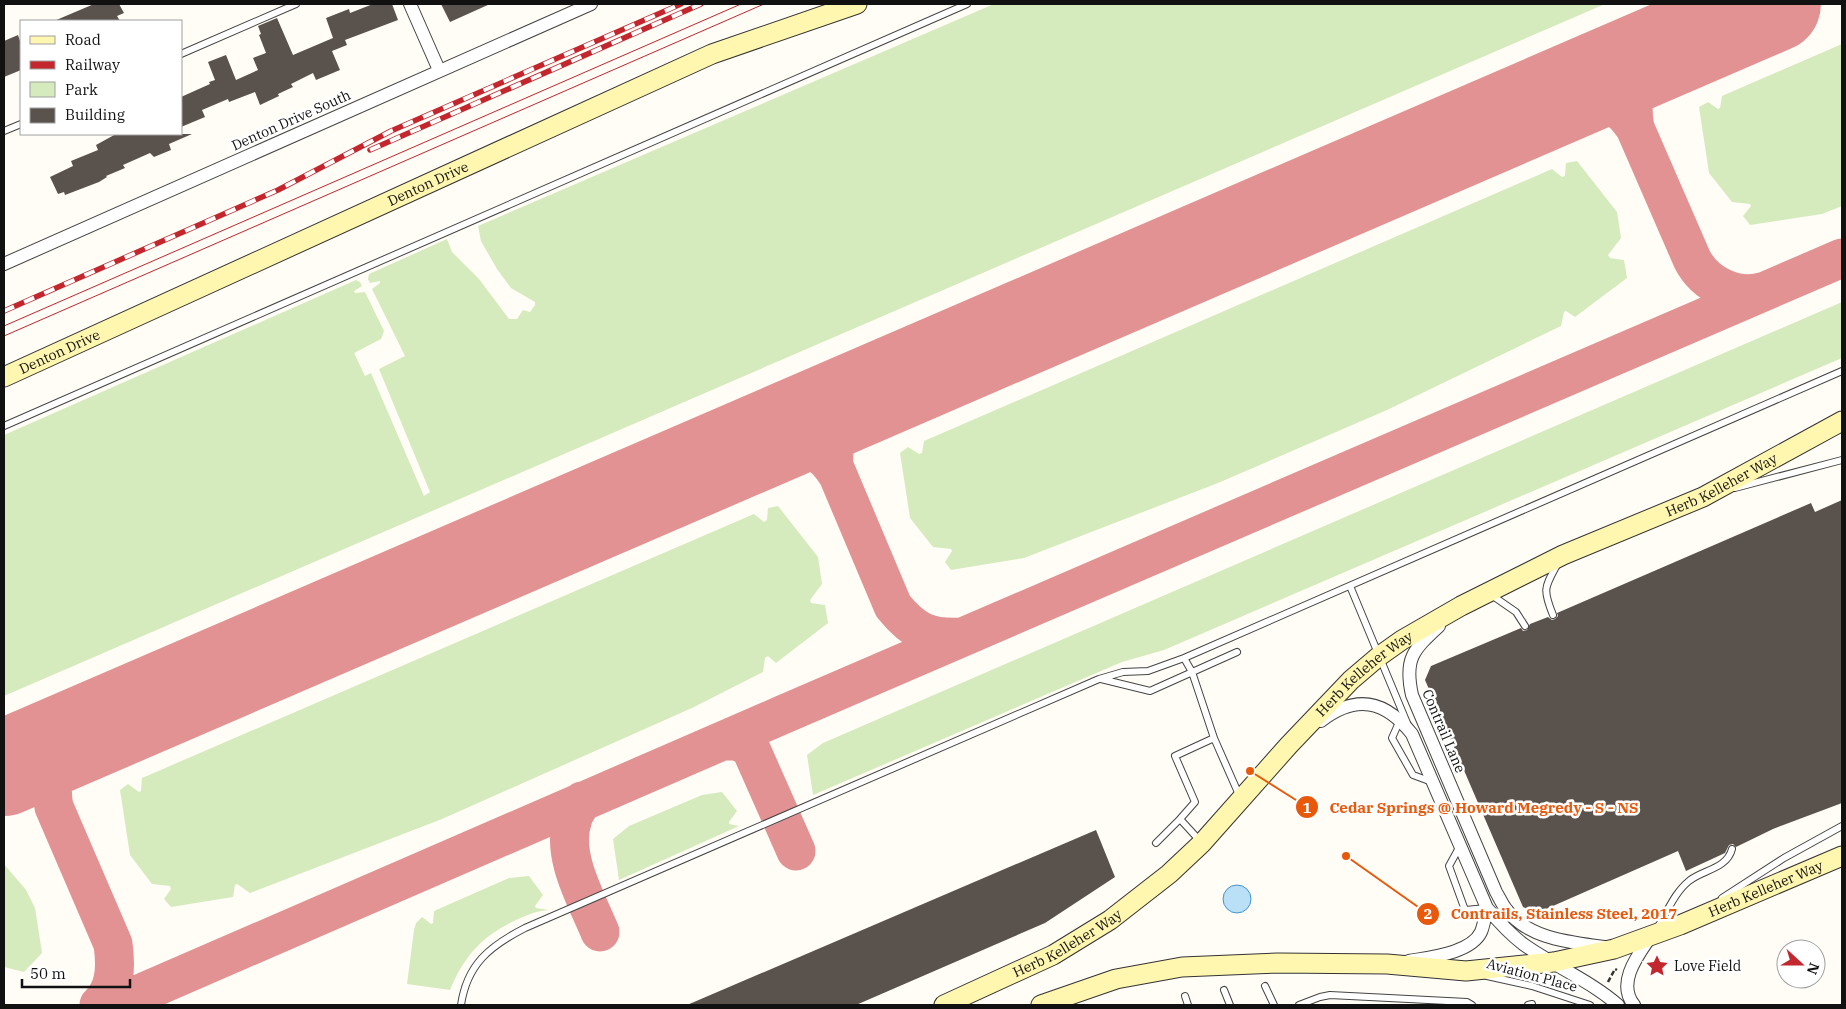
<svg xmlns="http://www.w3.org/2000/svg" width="1846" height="1009" viewBox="0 0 1846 1009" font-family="'IBM Plex Serif',serif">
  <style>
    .green { fill: #d5ebbd }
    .water { fill: #b9e0f7; stroke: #3f96cf }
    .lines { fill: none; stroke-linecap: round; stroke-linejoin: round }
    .taxiway { stroke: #e29292; stroke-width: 39 }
    .runway { stroke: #e29292; stroke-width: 96 }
    .building { fill: #5a524d }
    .service-casing { stroke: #444; stroke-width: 8 }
    .minor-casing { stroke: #444; stroke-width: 14 }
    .secondary-casing { stroke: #333; stroke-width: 21 }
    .path { stroke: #333; stroke-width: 2.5; stroke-dasharray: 5 2.5; stroke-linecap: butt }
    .service { stroke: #fff; stroke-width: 6 }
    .minor { stroke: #fff; stroke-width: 12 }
    .secondary { stroke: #fff6b0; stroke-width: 19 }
    .tram { stroke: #c4262e; stroke-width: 1 }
    .rail-casing { stroke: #c4262e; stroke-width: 5.5 }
    .rail { stroke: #fff; stroke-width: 4; stroke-dasharray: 11; stroke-linecap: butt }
    .labels { text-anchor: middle; stroke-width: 5; stroke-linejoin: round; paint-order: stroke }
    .street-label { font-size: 14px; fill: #111; stroke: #fff }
    .poi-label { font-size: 14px; fill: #111; stroke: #fff; text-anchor: start }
    .leader { fill: none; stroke: #e8590c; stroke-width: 2 }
    .callout-dot { fill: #e8590c; stroke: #fff; stroke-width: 2 }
    .mark-label { font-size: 15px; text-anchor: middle; font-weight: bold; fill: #fff }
    .callout-label { font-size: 15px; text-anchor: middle; font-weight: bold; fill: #e8590c; stroke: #fff; stroke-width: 5; stroke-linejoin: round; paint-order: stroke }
  </style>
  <rect width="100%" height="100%" fill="#fffdf5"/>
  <path class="green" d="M994 4H1605L4 696V435L356 280 360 282 362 286 354 291 355 293 365 292 384 331 381 339 354 353 365 376 371 373 424 496 430 492 379 369 405 356 372 289 380 283V281L370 283 368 279 369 274 447 239 452 252 479 279 509 319H517L523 310 530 312 535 305V302L511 288 497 269 481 241 478 226Z
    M1842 44V206L1822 214 1750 225 1743 216 1751 206 1750 204 1732 202 1709 173 1699 107 1708 102 1718 109 1720 108 1722 96Z
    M1577 161 1617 212 1621 238 1608 255 1610 258 1624 260 1627 278 1575 317 1566 311 1564 312 1561 326 1387 410 1218 483 1024 558 951 570 945 562 952 551 951 549 933 547 910 518 900 453 908 447 919 454 922 453 924 441 1552 169 1562 177 1565 176 1566 163Z
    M1842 302V358L1164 650 1122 662 813 795 807 755 823 743Z
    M778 506 818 557 822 584 810 600 811 603 825 605 828 623 776 663 768 656 765 658 763 672 692 708 442 819 250 893 237 884 235 885 233 897 171 907 164 899 171 889 170 886 152 884 130 855 120 790 128 784 139 792 141 791 142 778 754 514 764 522 767 520 768 508Z
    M722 792 737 811 729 822V824L739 826 619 880 613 839 629 826 702 795Z
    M4 864 26 890 35 908 42 953 24 972 4 967Z
    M529 876 543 895 535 906 536 908 549 910C536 911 527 915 516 920 482 936 464 956 450 990L407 984 414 930 416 923 422 917 431 924 433 923 434 911 509 878Z"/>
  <path class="water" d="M1223 899a14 14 0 1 1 28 0a14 14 0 1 1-28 0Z"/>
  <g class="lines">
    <path class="taxiway" d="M1555 97C1564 97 1574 94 1583 95 1606 96 1623 110 1635 128L1692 259C1705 285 1737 300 1765 291
      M1635 128C1630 101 1634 74 1658 57 1664 53 1670 50 1675 46
      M858 399C840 418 832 440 834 466L893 606C914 632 929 639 963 637
      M759 442C791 436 819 445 837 474
      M98 727C67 747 46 767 54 807L113 944C116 966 116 989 99 1005
      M722 741H737L750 747 796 851
      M582 801C579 807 575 812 573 818 560 855 586 898 600 932
      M114 1005 782 715 1842 258"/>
    <path class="runway" d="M4 768 1773 4"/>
  </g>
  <path class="building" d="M94 4H119L124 13 117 16 120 21H54Z
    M373 4H392L398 20 345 40 347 45 332 51 340 70 316 80 313 73 291 84 293 87 278 94 279 96 260 105 255 92 229 102 228 99 202 110 205 117 181 127V97L210 84 209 82 215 80 208 62 226 55 236 80 258 70 253 58 266 53 259 35 261 34 258 26 277 18 293 55 333 38 326 18 349 9 350 13Z
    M441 4H490L450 22Z
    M18 35 21 44V70L4 77V41Z
    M116 134H192L169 144 171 150 154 157 150 153 123 165 125 168 106 176 107 177 99 182 65 195 64 192 58 194 50 177 73 166 71 161 98 150 96 145Z
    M1842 500V803L1773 829 1736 847 1733 844 1729 845 1725 853 1686 871 1678 851 1537 913 1523 907 1425 680 1431 666 1521 628 1523 631 1527 630 1530 624 1548 617 1552 620 1555 619 1558 616 1557 613 1811 503 1815 512Z
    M1096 830 1115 877 1045 923 856 1005H687Z"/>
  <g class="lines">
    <defs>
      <path id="service" d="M181 54 296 4
        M4 131 21 124
        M4 426 967 4
        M1735 488 1842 460
        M1350 586 1407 723
        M1490 594 1516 612 1525 626
        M1553 615C1542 588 1545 587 1558 563
        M1184 658 1192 672 1214 738 1240 797
        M1101 679 1150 691 1237 652
        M1400 720 1392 738 1413 775 1432 782
        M1201 842 1180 819 1195 802 1175 756 1214 738
        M1156 843 1180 819
        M1460 846 1449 866 1465 910 1487 908
        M1722 898 1784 858 1842 826
        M1657 928C1667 913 1674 893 1689 881 1702 870 1727 869 1732 849
        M1487 976 1532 986 1590 1005
        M1265 986 1274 1005
        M1224 990 1230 1005
        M1185 996 1188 1005
        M461 1005C467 964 490 946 525 928L1099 679 1123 672 1148 671 1184 658 1842 371
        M1299 1005 1320 997 1330 995 1467 1002 1472 1005
        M1528 1005 1532 1004"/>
      <path id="minor" d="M410 4 439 70
        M4 264 591 4
        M1439 626C1413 650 1404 659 1412 695L1496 892C1499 897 1502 904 1506 909 1528 939 1570 942 1604 947
        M1321 721C1356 694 1385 700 1412 734L1487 908C1498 921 1510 934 1523 944 1554 966 1589 980 1618 1005
        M1409 961C1431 957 1471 953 1481 932 1484 925 1485 916 1487 908
        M1634 1005C1616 983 1638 955 1651 936"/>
      <g id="secondary">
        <path id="s1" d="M4 377 712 54 857 4"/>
        <path id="s2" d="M944 1005 1053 955 1110 920 1169 874 1202 843 1289 745 1351 680 1378 657 1402 640 1461 606 1563 555 1703 497 1842 421"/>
        <path id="s3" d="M1041 1005 1116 979 1182 967 1278 963 1387 964 1466 971 1554 962 1614 949 1680 925 1842 856"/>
      </g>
    </defs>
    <use href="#service" class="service-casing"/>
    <use href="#minor" class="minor-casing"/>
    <use href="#secondary" class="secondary-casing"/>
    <path class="path" d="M1608 982 1615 969 1617 970"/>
    <use href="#service" class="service"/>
    <use href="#minor" class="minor"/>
    <use href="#secondary" class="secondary"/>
    <path class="tram" d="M4 326 741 4
      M4 336 764 4"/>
    <defs>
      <path id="rail" d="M370 150 701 4
        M4 311 278 190 391 131 681 4"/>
    </defs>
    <use href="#rail" class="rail-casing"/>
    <use href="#rail" class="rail"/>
  </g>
  <defs>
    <symbol id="sight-bare" viewBox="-9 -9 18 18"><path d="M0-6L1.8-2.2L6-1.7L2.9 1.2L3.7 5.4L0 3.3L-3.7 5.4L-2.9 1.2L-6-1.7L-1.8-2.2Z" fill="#c4262e" stroke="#fff" stroke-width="2.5" paint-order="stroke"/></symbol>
  </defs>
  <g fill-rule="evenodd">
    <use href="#sight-bare" x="1641" y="950" width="32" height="32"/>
  </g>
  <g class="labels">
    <g class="street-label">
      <text transform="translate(291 120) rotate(-24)" y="5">Denton Drive South</text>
      <text dy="5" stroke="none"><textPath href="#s1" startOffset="466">Denton Drive</textPath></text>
      <text dy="5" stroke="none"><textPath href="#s1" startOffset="61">Denton Drive</textPath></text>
      <text dy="5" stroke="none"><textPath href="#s2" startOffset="948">Herb Kelleher Way</textPath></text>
      <text dy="5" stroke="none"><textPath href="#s2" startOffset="542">Herb Kelleher Way</textPath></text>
      <text transform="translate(1444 731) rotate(67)" y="5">Contrail Lane</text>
      <text dy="5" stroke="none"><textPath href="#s3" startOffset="744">Herb Kelleher Way</textPath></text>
      <text dy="5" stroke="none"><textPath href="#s2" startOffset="138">Herb Kelleher Way</textPath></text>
      <text transform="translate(1532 975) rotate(15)" y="5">Aviation Place</text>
    </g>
    <g class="poi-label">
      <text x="1674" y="971">Love Field</text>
    </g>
  </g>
  <path class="leader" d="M1250 771L1307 807M1346 856L1428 914"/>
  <g class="callout-dot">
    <circle cx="1250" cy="771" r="5"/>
    <circle cx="1346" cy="856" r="5"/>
    <circle cx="1307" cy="807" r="12"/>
    <circle cx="1428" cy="914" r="12"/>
  </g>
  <g class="mark-label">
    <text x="1307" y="813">1</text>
    <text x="1428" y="919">2</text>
  </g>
  <g class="callout-label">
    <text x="1484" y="813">Cedar Springs @ Howard Megredy - S - NS</text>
    <text x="1564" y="919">Contrails, Stainless Steel, 2017</text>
  </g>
  <rect width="1846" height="1009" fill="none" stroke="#111111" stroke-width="10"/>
  <rect x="20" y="20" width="162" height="115" fill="#ffffff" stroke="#a0a0a0"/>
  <rect x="30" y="36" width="25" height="8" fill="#fff6b0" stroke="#a0a0a0"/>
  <text x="65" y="45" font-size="15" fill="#111111">Road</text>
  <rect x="30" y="61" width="25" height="8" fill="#c4262e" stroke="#a0a0a0"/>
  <text x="65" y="70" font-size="15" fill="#111111">Railway</text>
  <rect x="30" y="82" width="25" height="15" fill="#d5ebbd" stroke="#a0a0a0"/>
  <text x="65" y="95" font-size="15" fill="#111111">Park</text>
  <rect x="30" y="108" width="25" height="15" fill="#5a524d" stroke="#a0a0a0"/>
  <text x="65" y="120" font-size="15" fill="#111111">Building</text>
  <g transform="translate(1801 964) rotate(111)"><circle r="24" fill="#ffffff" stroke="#a0a0a0"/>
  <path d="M0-4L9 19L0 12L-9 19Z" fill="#c4262e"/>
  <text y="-8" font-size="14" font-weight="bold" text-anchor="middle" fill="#111111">N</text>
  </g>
  <path d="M22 979v8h108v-8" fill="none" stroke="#111111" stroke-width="2.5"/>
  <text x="30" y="979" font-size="15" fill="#111111" stroke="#ffffff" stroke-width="4" paint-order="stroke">50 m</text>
</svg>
